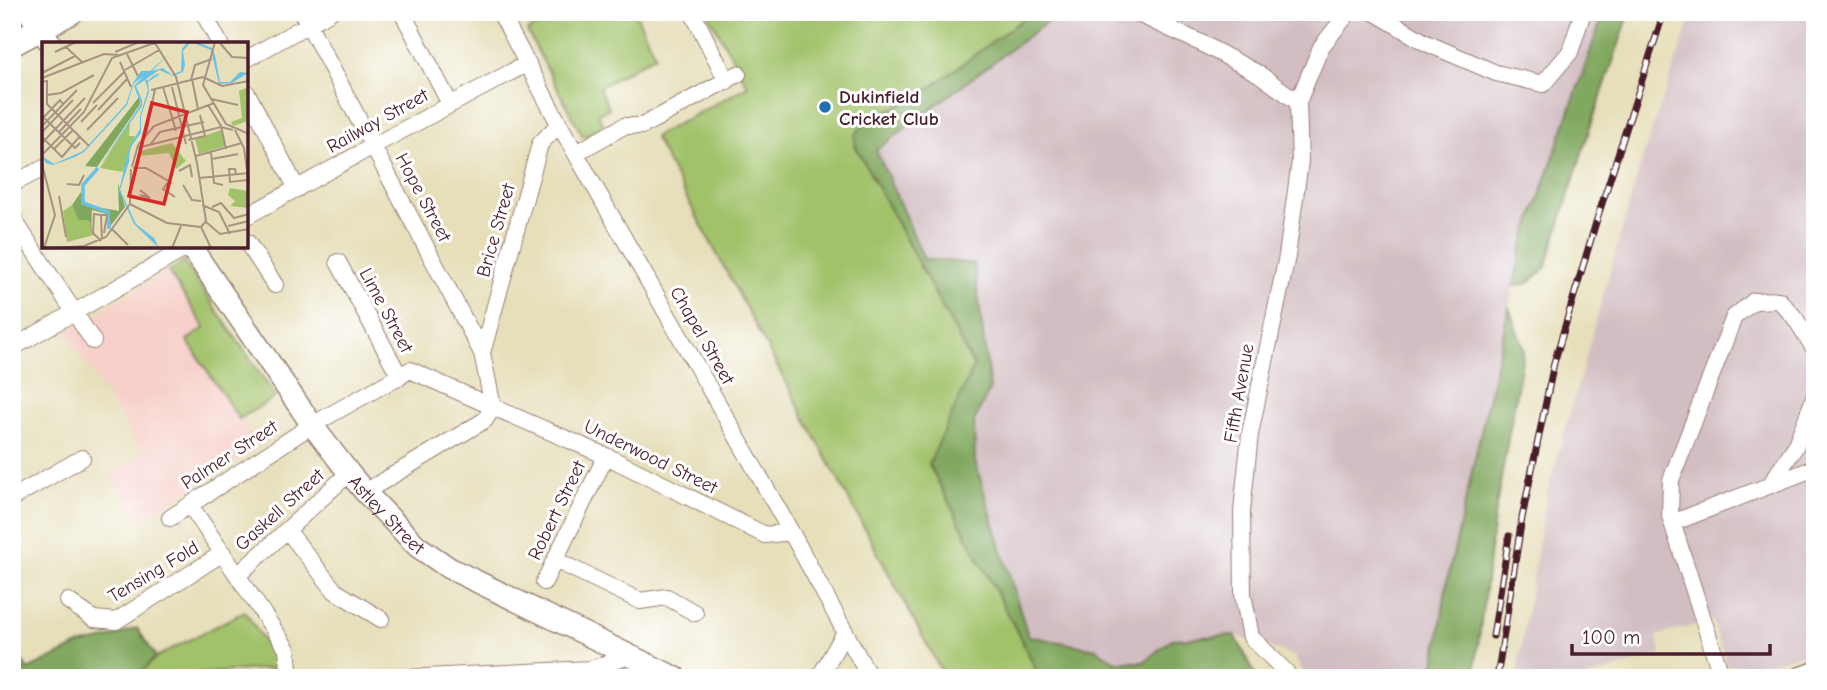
<svg xmlns="http://www.w3.org/2000/svg" width="1827" height="690" viewBox="0 0 1827 690" font-family="'Comic Neue',sans-serif">
  <style>
    .built { fill: #f7d0ca }
    .industrial { fill: #d2bec2 }
    .green { fill: #a2c26a; stroke: #76704a; stroke-width: 2 }
    .forest { fill: #81a85e; stroke: #666444; stroke-width: 2 }
    .lines { fill: none; stroke-linecap: round; stroke-linejoin: round }
    .street-casing { stroke: #987f72; stroke-width: 18 }
    .secondary-casing { stroke: #987f72; stroke-width: 24 }
    .primary-casing { stroke: #987f72; stroke-width: 27 }
    .street { stroke: #fff; stroke-width: 16 }
    .secondary { stroke: #fff; stroke-width: 21 }
    .primary { stroke: #fff; stroke-width: 24 }
    .rail-casing { stroke: #4a1f2b; stroke-width: 7 }
    .rail { stroke: #fff; stroke-width: 4.5; stroke-dasharray: 13; stroke-linecap: butt }
    .poi-dot { fill: #1f6fb2; stroke: #fff; stroke-width: 2.5 }
    .labels { text-anchor: middle; stroke-width: 6; stroke-linejoin: round; paint-order: stroke }
    .poi-label { font-size: 19px; font-weight: bold; fill: #4a1f2b; stroke: #fff; text-anchor: start }
    .street-label { font-size: 19px; fill: #4a1f2b; stroke: #fff }
    .inset-river { fill: none; stroke: #68c2e6; stroke-width: 3.5 }
    .inset-road { fill: none; stroke: #a89281; stroke-width: 2 }
    .view { fill: #d62828; fill-opacity: 0.15; stroke: #d62828; stroke-width: 3.5 }
    .inset-edge { fill: none; stroke: #4a1f2b; stroke-width: 3.5 }
  </style>
  <rect width="100%" height="100%" fill="#fff"/>
  <filter id="ink" filterUnits="userSpaceOnUse"><feTurbulence type="fractalNoise" baseFrequency=".0143" numOctaves="2"/><feDisplacementMap in="SourceGraphic" scale="14" xChannelSelector="R" yChannelSelector="G"/><feConvolveMatrix kernelMatrix="1 2 1 2 8 2 1 2 1" color-interpolation-filters="sRGB"/></filter>
  <filter id="wash" filterUnits="userSpaceOnUse"><feTurbulence type="fractalNoise" baseFrequency=".00686" numOctaves="4" result="noise"/><feDisplacementMap in="SourceGraphic" scale="28" xChannelSelector="R" yChannelSelector="G"/><feGaussianBlur stdDeviation="1.57" result="paint"/><feColorMatrix in="noise" values="0 0 0 0 0 0 0 0 0 0 0 0 0 0 0 0 0 1.4 0 .05"/><feComposite in="paint" operator="in"/></filter>
  <g filter="url(#wash)">
    <rect width="100%" height="100%" fill="#e6dfba"/>
    <path class="built" d="M168 271 206 328 188 341 258 447 139 521 110 475 143 453 66 332Z"/>
    <path class="industrial" d="M1060 12H1604L1522 248 1447 582 1433 678H1306L1294 656 1235 635 1173 639 1144 662H1116L1095 649 1028 637 975 462 974 421 990 389 924 259 876 149Z
      M1693 12H1815V651L1760 665H1727L1712 620 1656 636 1662 654 1586 678H1516L1547 493 1643 156Z"/>
    <path class="green" d="M561 12H635L655 55 599 88 609 108 598 114 604 126 583 137 527 31Z
      M707 12H1032L855 145 974 367 929 465 1021 639 1040 678H945L654 137 748 86Z
      M184 262 276 397 239 419 187 340 205 328 168 271Z
      M245 611 274 658 275 668 136 678 156 657Z"/>
    <path class="forest" d="M1032 12H1060L876 150 924 259 974 264 990 389 974 421 975 462 1028 636 1096 649 1116 662H1144L1172 639 1235 635 1257 678H1105L1098 674 1090 678H1040L1021 639 929 464 974 366 855 145V135L867 120 921 95Z
      M1604 12H1630L1588 134 1546 267 1529 283 1514 286 1522 248Z
      M1509 308 1524 349 1494 518 1474 678H1433L1447 582Z
      M137 628 156 657 136 678H12V644L28 670 79 645 107 639Z"/>
  </g>
  <g filter="url(#ink)">
    <g class="lines">
      <defs>
        <path id="street" d="M203 12 220 44
          M302 12 482 353 493 407 606 456 765 535 791 532
          M402 12 450 104
          M500 12 559 124 791 532 870 678
          M692 12 727 81
          M1134 12 1199 42 1259 74 1298 102
          M1374 12 1426 43 1496 73 1543 84 1570 52 1583 12
          M247 59 330 12
          M247 93 297 189
          M576 153 624 126H642L738 74
          M12 184 44 168
          M247 216 373 146 528 63
          M12 217 93 341
          M247 242 275 285
          M338 262 400 377
          M12 348 188 247
          M482 353 540 144 559 124
          M1770 485 1795 447 1815 396
          M12 498 82 458
          M190 505 287 649 290 678
          M170 518 312 425 410 370 493 407 485 420 365 492
          M1672 523 1815 468
          M287 530 335 591 381 619
          M555 560 640 601 667 597 695 613
          M238 575 349 473
          M544 582 606 456
          M68 601 94 619 116 621 223 553
          M404 678 590 669 630 656
          M819 678 845 632
          M1289 678 1286 672 1251 637 1243 594 1242 511 1250 434 1287 256 1300 161 1298 102 1321 47 1349 12
          M1722 678 1670 516 1671 480 1734 317 1754 301 1779 300 1795 318 1815 350"/>
        <g id="secondary">
          <path d="M29 12 51 44"/>
          <path id="s1" d="M191 247 312 425 349 473 365 492 417 546 449 568 676 678"/>
          <path d="M1800 678 1815 673"/>
        </g>
        <path id="primary" d="M12 44 71 12"/>
      </defs>
      <use href="#street" class="street-casing"/>
      <use href="#secondary" class="secondary-casing"/>
      <use href="#primary" class="primary-casing"/>
      <use href="#street" class="street"/>
      <use href="#secondary" class="secondary"/>
      <use href="#primary" class="primary"/>
      <defs>
        <path id="rail" d="M1493 636 1509 536
          M1497 678 1522 518 1554 363 1597 219 1664 12"/>
      </defs>
      <use href="#rail" class="rail-casing"/>
      <use href="#rail" class="rail"/>
    </g>
  </g>
  <circle class="poi-dot" cx="825" cy="107" r="7"/>
  <g class="labels">
    <g class="poi-label">
      <text x="839" y="103">Dukinfield<tspan x="839" dy="22">Cricket Club</tspan></text>
    </g>
    <g class="street-label">
      <text transform="translate(377 120) rotate(-29)" y="7">Railway Street</text>
      <text transform="translate(424 197) rotate(62)" y="7">Hope Street</text>
      <text transform="translate(495 230) rotate(-74)" y="7">Brice Street</text>
      <text transform="translate(387 310) rotate(62)" y="7">Lime Street</text>
      <text transform="translate(703 335) rotate(60)" y="7">Chapel Street</text>
      <text transform="translate(1238 393) rotate(-80)" y="7">Fifth Avenue</text>
      <text transform="translate(229 454) rotate(-33)" y="7">Palmer Street</text>
      <text transform="translate(651 456) rotate(26)" y="7">Underwood Street</text>
      <text transform="translate(279 509) rotate(-42)" y="7">Gaskell Street</text>
      <text transform="translate(556 510) rotate(-64)" y="7">Robert Street</text>
      <text dy="7" stroke="none"><textPath href="#s1" startOffset="332">Astley Street</textPath></text>
      <text transform="translate(153 571) rotate(-31)" y="7">Tensing Fold</text>
    </g>
  </g>
  <g transform="translate(42 42)">
    <rect width="206" height="206" fill="#e6dfba"/>
    <path d="M206 45V79L191 84 189 80 200 76 197 49ZM88 79 87 94H93L81 130 58 126ZM179 88 183 104 157 112 153 97ZM130 101 144 119 134 127 127 111 96 114 98 109ZM188 146 206 149V166L188 164 193 159 186 153ZM30 163 36 178 48 179 52 193 25 200 21 169Z" fill="#a2c26a"/>
    <path d="M97 55 98 62 55 125 43 124ZM76 141 83 165 66 187 65 172 50 168 49 191 48 179 36 178 30 163 39 150 44 163 77 169Z" fill="#81a85e"/>
    <path d="M146 0H155L170 6 173 13 178 40H188L198 30 206 31 190 41 177 42 169 8 149 0 141 9 143 23 141 30 131 34 117 28 104 37 106 39 111 34 115 32H118L106 40 107 50 99 74V91L88 106 87 120 78 148 94 182 112 196 117 206 92 182 77 149 87 105 98 87V74L106 48 103 38 94 44 100 58V64L55 128 99 62 92 44 101 35 92 41 85 63 42 110 33 115 11 123 4 121 0 114 12 122 41 109 84 62 91 41 99 29H108L127 12 110 29 121 26 130 33 139 29 140 7Z" fill="#68c2e6"/>
    <path class="inset-river" d="M56 126 41 143V161L66 170 67 187"/>
    <path class="inset-road" d="M173 0 161 43 184 82 207 92M177 0 190 15 207 16M113 1 134 35 155 121 164 179 159 185 169 206M24 5 41 21M13 10 34 0M73 10 97 0M85 12 96 34M78 20 89 45M83 28 117 8M0 31 33 14M161 35 180 44 207 39M0 36 62 12 77 13M150 37 156 67M149 38 153 23 170 17M0 40 5 39V62L47 104M121 45 134 89M130 45 144 102M109 48 161 35M5 53 19 51 52 33M169 57 196 63M51 61 83 29M166 63 179 84 184 107M56 68 85 37M0 74 33 106 38 101M0 77 18 58 21 62M39 80 55 63M0 84 35 48M45 88 76 56M193 88 202 106 207 142M0 90 31 58M17 90 39 67M104 92 113 47M0 95 20 115 38 94M146 98 163 94 158 73M0 101 43 56M108 103 118 90 162 80M95 106 179 85 191 88M12 107 31 88M169 110 172 141 181 143M0 113 42 70 70 16 115 0M154 114 200 101M170 117 196 112M0 122 13 173 2 206M90 125 96 103 112 84 172 61M91 126H104L130 141M137 129 148 123 150 135M194 133 193 127H187L188 140 205 138M157 136 207 131M128 138 121 147 133 155M25 142 37 143 42 133M141 143 150 158 159 159M98 148 108 156 98 153M17 154 24 195M88 162 125 181 159 185M160 163 177 170 188 192M170 165 179 161 192 176 207 172M59 173H65L62 191M164 180 178 192 207 187M186 184 207 179M70 187 86 203M59 199 51 191 52 172 59 173 60 198M14 206 42 204 64 195 88 162 89 127M130 206 139 184"/>
    <path class="view" d="M110 61 145 70 122 162 87 154Z"/>
    <rect width="206" height="206" class="inset-edge"/>
  </g>
  <rect width="1827" height="690" fill="none" stroke="#fff" stroke-width="42"/>
  <path d="M1572 644v10h198v-10" fill="none" stroke="#4a1f2b" stroke-width="3.5"/>
  <text x="1582" y="644" font-size="21" fill="#4a1f2b" stroke="#ffffff" stroke-width="5" paint-order="stroke">100 m</text>
</svg>
